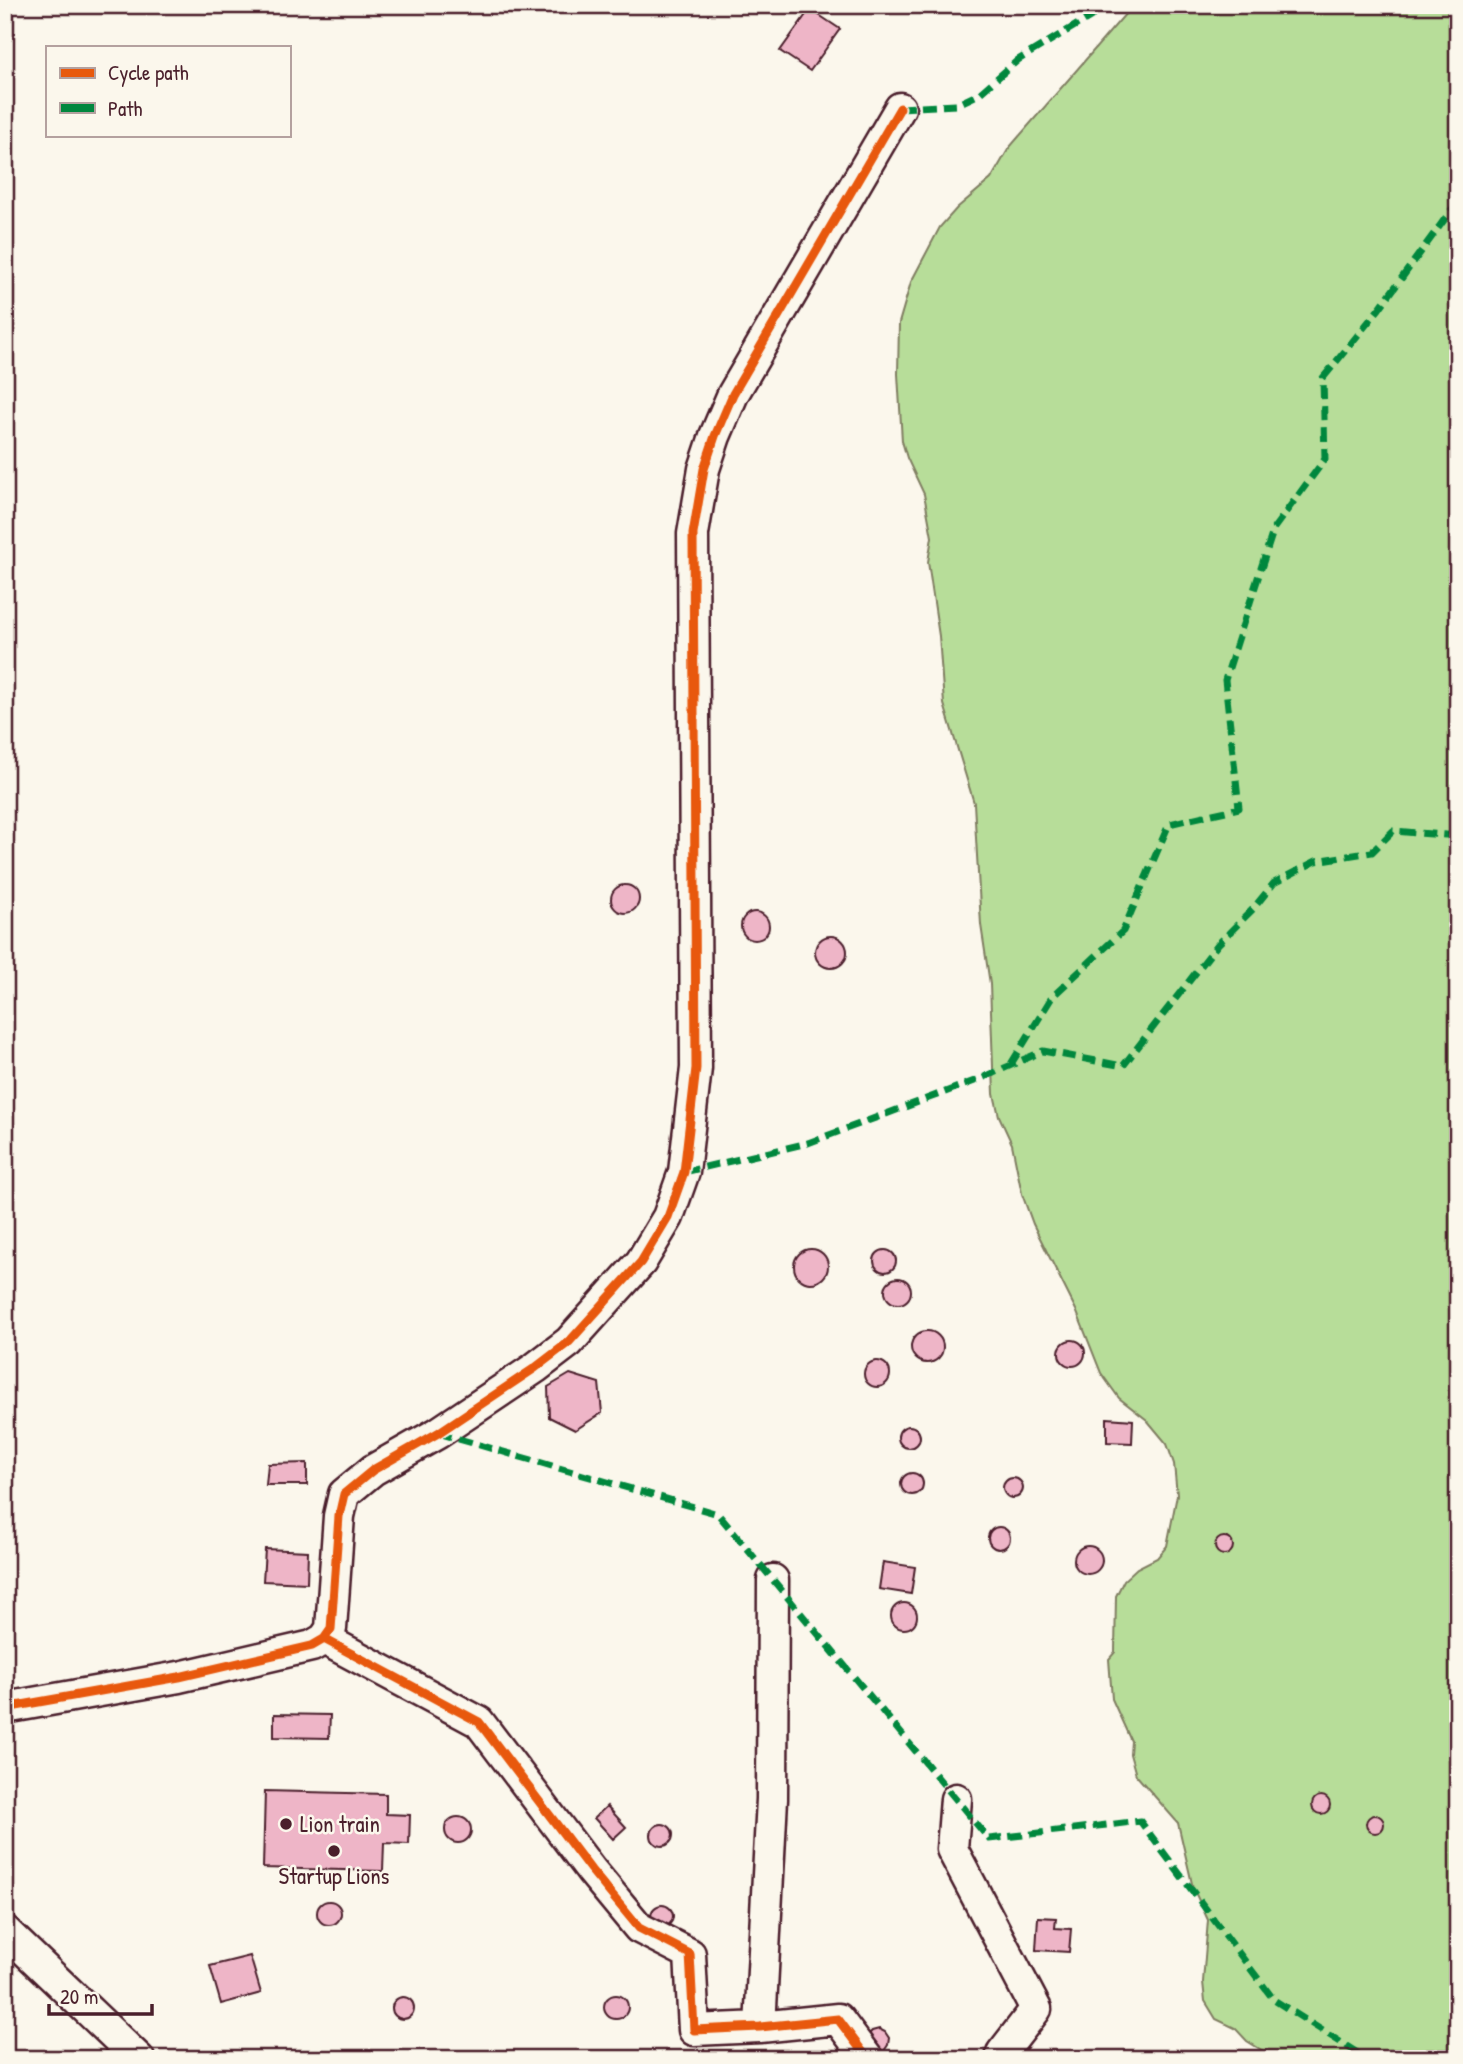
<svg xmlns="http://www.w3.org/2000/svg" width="1463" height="2064" viewBox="0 0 1463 2064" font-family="'Patrick Hand',sans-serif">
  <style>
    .green { fill: #b7dd99; stroke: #807e62; stroke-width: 2 }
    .building { fill: #eeb5c7; stroke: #4a1f2b; stroke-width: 2 }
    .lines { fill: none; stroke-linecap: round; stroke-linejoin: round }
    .minor-casing { stroke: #4a1f2b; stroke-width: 35 }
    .minor { stroke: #fbf7ec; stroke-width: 30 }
    .quiet { stroke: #00873e; stroke-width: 7; stroke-dasharray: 14 7; stroke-linecap: butt }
    .cycleway-casing { stroke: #fbf7ec; stroke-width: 13 }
    .cycleway { stroke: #e8590c; stroke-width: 9 }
    .poi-dot { fill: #4a1f2b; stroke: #fbf7ec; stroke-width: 2.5 }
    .labels { text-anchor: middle; stroke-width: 5; stroke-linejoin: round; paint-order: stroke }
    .poi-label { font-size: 23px; fill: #4a1f2b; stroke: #fbf7ec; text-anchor: start }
  </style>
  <rect width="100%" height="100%" fill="#fbf7ec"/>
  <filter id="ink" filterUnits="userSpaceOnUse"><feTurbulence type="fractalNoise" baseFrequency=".0143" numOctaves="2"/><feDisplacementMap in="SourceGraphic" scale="14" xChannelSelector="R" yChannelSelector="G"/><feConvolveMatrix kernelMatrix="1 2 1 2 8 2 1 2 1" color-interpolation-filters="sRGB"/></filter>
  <g filter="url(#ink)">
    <path class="green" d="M1133 5H1458V2059H1276L1247 2041 1235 2028 1216 2019 1205 2001 1203 1982 1208 1920 1193 1888 1178 1823 1136 1775 1130 1754 1131 1741 1112 1699 1109 1659 1115 1652 1116 1596 1124 1580 1137 1568 1157 1558 1167 1546 1177 1495 1174 1464 1167 1444 1147 1420 1119 1398 1101 1373 1076 1310 1033 1224 1022 1194 1012 1144 999 1116 994 1094 990 984 981 925 974 803 944 704 939 636 928 562 932 537 924 494 907 458 902 441 898 374 899 323 911 282 940 227 957 208 991 179 1009 148Z"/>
    <path class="building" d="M810 9 840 29 810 71 780 51Z
      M611 899a14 14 0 1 1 28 0a14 14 0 1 1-28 0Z
      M741 926a14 14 0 1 1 28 0a14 14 0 1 1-28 0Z
      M815 952a16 16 0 1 1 32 0a16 16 0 1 1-32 0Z
      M794 1266a17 17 0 1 1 34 0a17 17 0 1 1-34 0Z
      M874 1261a11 11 0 1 1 22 0a11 11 0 1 1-22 0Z
      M885 1291a13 13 0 1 1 26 0a13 13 0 1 1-26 0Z
      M911 1347a16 16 0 1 1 32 0a16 16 0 1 1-32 0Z
      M1059 1353a13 13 0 1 1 26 0a13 13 0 1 1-26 0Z
      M864 1374a13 13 0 1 1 26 0a13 13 0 1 1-26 0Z
      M570 1374 599 1383 602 1413 575 1430 549 1417 548 1387Z
      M1107 1418 1133 1420 1132 1443 1107 1442Z
      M898 1437a11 11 0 1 1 22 0a11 11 0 1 1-22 0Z
      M307 1463V1485H266L268 1464Z
      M901 1484a11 11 0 1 1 22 0a11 11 0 1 1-22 0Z
      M1003 1488a10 10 0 1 1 20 0a10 10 0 1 1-20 0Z
      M988 1538a11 11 0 1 1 22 0a11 11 0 1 1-22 0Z
      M1215 1546a9 9 0 1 1 18 0a9 9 0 1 1-18 0Z
      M1074 1560a14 14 0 1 1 28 0a14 14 0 1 1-28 0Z
      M265 1549 308 1551 307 1583 263 1581Z
      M883 1562 915 1567 911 1594 879 1589Z
      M891 1616a13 13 0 1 1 26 0a13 13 0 1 1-26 0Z
      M274 1714 330 1715 329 1738 274 1737Z
      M265 1791 386 1794V1814L410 1815 409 1844 384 1843 383 1871 263 1868Z
      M1312 1805a9 9 0 1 1 18 0a9 9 0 1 1-18 0Z
      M607 1806 626 1827 613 1839 594 1818Z
      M1366 1824a9 9 0 1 1 18 0a9 9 0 1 1-18 0Z
      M445 1830a13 13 0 1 1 26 0a13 13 0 1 1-26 0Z
      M651 1835a11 11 0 1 1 22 0a11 11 0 1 1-22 0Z
      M317 1913a12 12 0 1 1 24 0a12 12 0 1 1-24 0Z
      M651 1916a11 11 0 1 1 22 0a11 11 0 1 1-22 0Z
      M1038 1917 1056 1918 1055 1928 1071 1929 1069 1952 1036 1950Z
      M250 1956 261 1993 221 2004 210 1966Z
      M604 2007a12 12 0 1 1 24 0a12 12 0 1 1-24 0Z
      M392 2008a11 11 0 1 1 22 0a11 11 0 1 1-22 0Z
      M879 2029 885 2032 889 2038 888 2045 884 2051 877 2052 867 2036 872 2031Z"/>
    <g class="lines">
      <defs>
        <path id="minor" d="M324 1639 479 1722 591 1870 639 1928 690 1954 694 2030 760 2027 838 2019 868 2059
          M5 1708 179 1677 312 1646 324 1639 331 1629 339 1516 344 1494 373 1470 438 1433 535 1368 569 1342 641 1262 668 1217 684 1172 696 1068 693 534 704 469 715 436 733 394 900 108
          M956 1799 952 1849 1036 2009 1002 2053 1003 2059
          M5 1931 139 2059
          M760 2027 772 1799 773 1580"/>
      </defs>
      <use href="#minor" class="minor-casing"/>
      <use href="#minor" class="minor"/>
      <path class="quiet" d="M900 108 956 105 979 94 1018 60 1110 5
        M1011 1064 1052 997 1123 931 1169 824 1239 808 1225 680 1274 528 1325 459 1323 378 1379 309 1458 201
        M684 1172 808 1143 980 1079 1043 1051 1123 1066 1218 944 1253 909 1274 883 1316 861 1372 852 1393 831 1458 836
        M438 1433 718 1514 989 1839 1140 1821 1274 2000 1367 2059"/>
      <defs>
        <path id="cycleway" d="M324 1639 479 1722 591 1870 639 1928 690 1954 694 2030 760 2027 838 2019 868 2059
          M5 1708 179 1677 312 1646 324 1639 331 1629 339 1516 344 1494 373 1470 438 1433 535 1368 569 1342 641 1262 668 1217 684 1172 696 1068 693 534 704 469 715 436 733 394 900 108"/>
      </defs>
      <use href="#cycleway" class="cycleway-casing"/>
      <use href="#cycleway" class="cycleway"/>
    </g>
  </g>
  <g class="poi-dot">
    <circle cx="286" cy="1824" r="7"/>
    <circle cx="334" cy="1851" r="7"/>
  </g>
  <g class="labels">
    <g class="poi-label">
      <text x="300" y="1832">Lion train</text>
      <text x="334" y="1884" text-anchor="middle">Startup Lions</text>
    </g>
  </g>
  <rect width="1463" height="2064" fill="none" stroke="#fbf7ec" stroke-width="28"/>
  <rect x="14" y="14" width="1435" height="2036" fill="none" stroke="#4a1f2b" stroke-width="2.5" filter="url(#ink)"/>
  <rect x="46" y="46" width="245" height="91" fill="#fbf7ec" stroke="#b4a19f" stroke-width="2"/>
  <rect x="60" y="68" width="35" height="10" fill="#e8590c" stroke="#b4a19f" stroke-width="2"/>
  <text x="108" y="80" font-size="21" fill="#4a1f2b">Cycle path</text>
  <rect x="60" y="103" width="35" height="10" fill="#00873e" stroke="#b4a19f" stroke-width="2"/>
  <text x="108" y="116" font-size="21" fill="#4a1f2b">Path</text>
  <path d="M49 2004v10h103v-10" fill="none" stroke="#4a1f2b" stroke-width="3.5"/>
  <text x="60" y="2004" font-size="21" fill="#4a1f2b" stroke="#fbf7ec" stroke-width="5" paint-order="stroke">20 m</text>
</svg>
